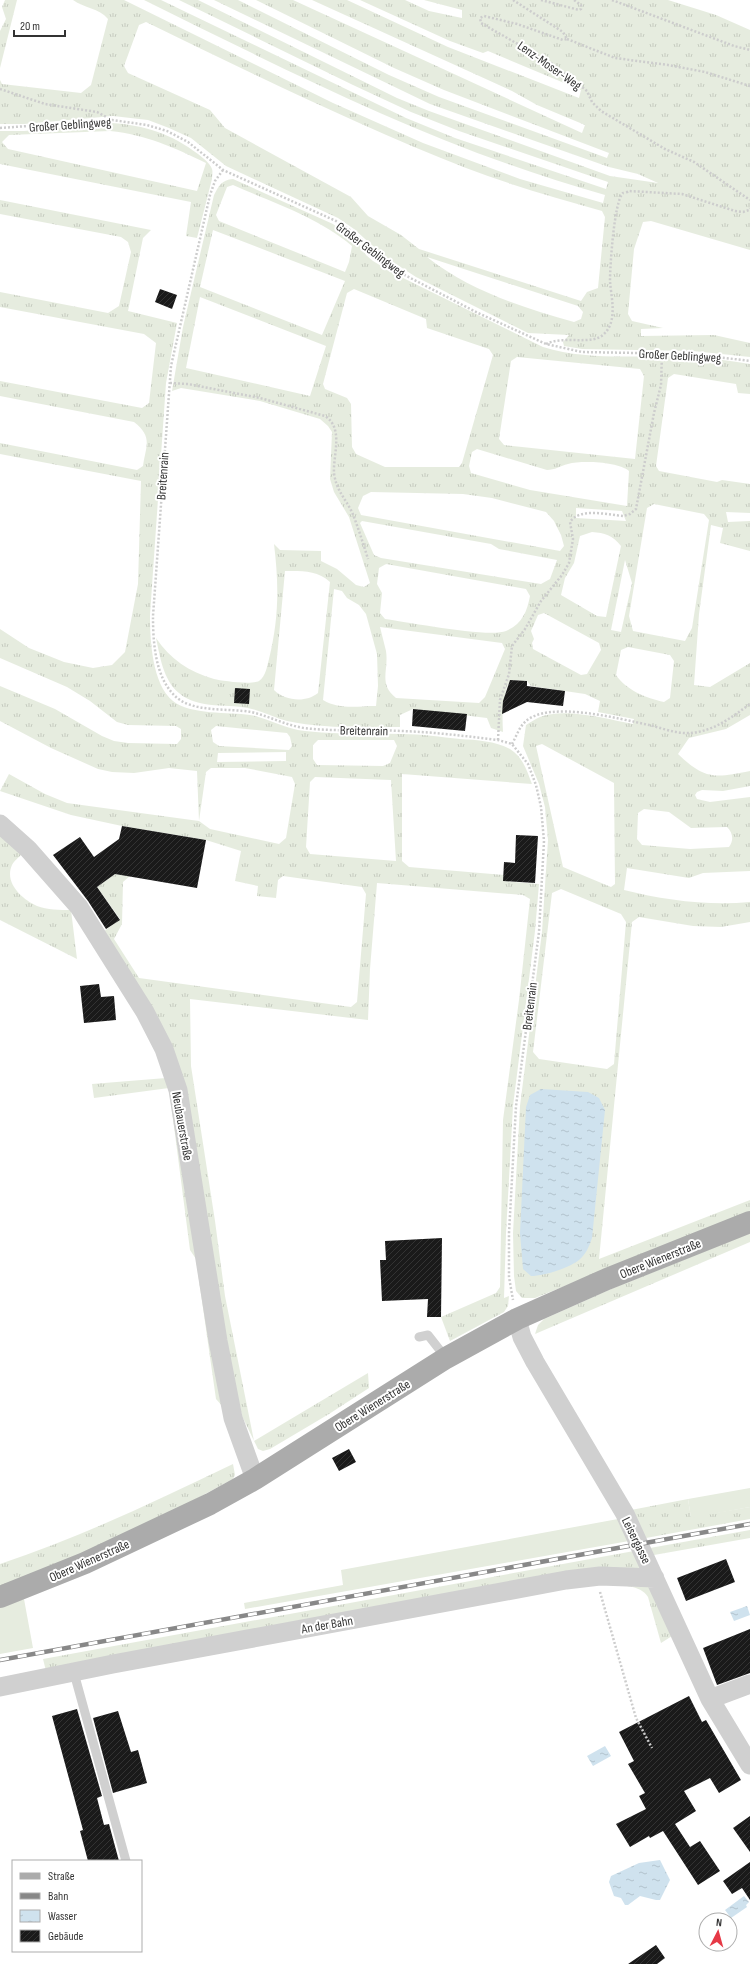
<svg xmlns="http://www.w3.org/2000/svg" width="750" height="1964" viewBox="0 0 750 1964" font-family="'Sofia Sans Condensed',sans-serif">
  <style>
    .grass { fill: url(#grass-tufts); fill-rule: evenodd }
    .garden { fill: #e6ecdf }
    .water { fill: url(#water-ripples) }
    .building { fill: url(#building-hatch) }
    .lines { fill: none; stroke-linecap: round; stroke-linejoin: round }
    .path { stroke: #cdcdcd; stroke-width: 2.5; stroke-dasharray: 2 2; stroke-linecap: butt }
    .service { stroke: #d0d0d0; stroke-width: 9 }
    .minor { stroke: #d0d0d0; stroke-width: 19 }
    .primary { stroke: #ababab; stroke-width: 22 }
    .rail-casing { stroke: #888; stroke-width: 4.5 }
    .rail { stroke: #fff; stroke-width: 3; stroke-dasharray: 9; stroke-linecap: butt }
    .labels { text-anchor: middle; stroke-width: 4; stroke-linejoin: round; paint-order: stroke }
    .street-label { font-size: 13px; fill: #333; stroke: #fff }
  </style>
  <defs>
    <pattern id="grass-tufts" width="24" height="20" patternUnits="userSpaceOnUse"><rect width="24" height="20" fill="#e6ecdf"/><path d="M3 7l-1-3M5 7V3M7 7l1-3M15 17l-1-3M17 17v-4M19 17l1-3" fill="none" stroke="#c6cbc0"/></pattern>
    <pattern id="water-ripples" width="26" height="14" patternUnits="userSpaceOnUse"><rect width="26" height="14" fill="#cfe2ee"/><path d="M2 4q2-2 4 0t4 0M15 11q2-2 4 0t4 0" fill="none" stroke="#b2c2cd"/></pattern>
    <pattern id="building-hatch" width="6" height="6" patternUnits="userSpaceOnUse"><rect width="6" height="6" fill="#1a1a1a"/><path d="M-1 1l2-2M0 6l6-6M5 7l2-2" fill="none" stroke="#333"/></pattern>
  </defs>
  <rect width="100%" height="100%" fill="#fff"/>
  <path class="grass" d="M5 0H17L0 68V31L6 19 2 7Z
    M73 0H124L333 103 423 143 520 179 603 203 605 195C443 150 294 74 144 0H161L406 118 455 138 606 189 608 182 459 131 411 112 353 85 179 0H198L397 98 429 111 610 176 658 183 638 174 609 167 430 104 214 0H238L389 75 439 97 607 158 609 153 444 90 394 68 256 0H293L582 133 585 125 537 105 512 91 312 0H347L448 47 579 98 581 90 488 51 483 53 450 41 360 0H405L429 11 462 18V10L424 0H668L716 15 750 30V250L651 221 643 222 634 249 628 314 632 321 663 328 641 329V336L714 335 750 343V357L693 351 582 349 564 346 563 342 569 335 528 333 416 277 385 257 354 229 338 218 226 166 191 138 169 128 148 120 113 116 24 124H0V80L2 84 81 93 91 85 108 19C99 8 84 8 73 0ZM146 22C251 73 357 125 466 168 510 185 556 198 602 211L605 217 598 288 587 292 581 301 419 249 401 235 368 216 351 197 225 128 210 110 128 73 124 66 139 25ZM427 257 578 306 583 312 581 319 574 322C522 307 470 291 427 257Z
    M112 123C144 125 172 134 198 154 203 158 210 163 212 169 213 172 212 176 212 179L197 238 186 236 191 202 0 164V131H24ZM110 131C147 135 173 147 206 163L197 191 8 149 2 142 9 135Z
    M233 179 333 224 361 246 366 255 373 261 393 273 543 347C591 362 643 354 692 357 711 358 731 361 750 364V394L738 393 736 384 674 374 668 378 656 466 659 471 717 482 722 480 750 484V513L726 512 728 522 750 521V551L720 543 723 528 711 525 699 614 694 685 710 687 750 663V715L726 729 689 738 678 754C705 780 715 778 750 771V786L723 791 702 790 697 792 695 795 697 799 710 802 750 797V871L703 873 689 878 627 868 624 890C664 900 708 906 750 902V922L721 927 693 926 639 917 632 922 599 1259 750 1200V1212L535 1298H522L516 1291 514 1276 513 1233 520 1106 542 932 548 840 545 807 539 784 523 746 526 725C531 722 535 719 540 717 564 707 608 719 633 724L634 719 598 712 600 701 585 694 531 686 527 681 510 680C502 697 502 713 503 732L491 728 487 718 413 709 400 715V727C362 727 324 729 287 721 275 718 264 712 252 709 230 703 198 710 179 693 163 680 160 656 156 638 170 659 189 672 214 679 222 681 252 685 259 681 266 676 267 666 269 659 279 618 279 585 274 544L280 550 321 551V561L337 569 356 585 364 587 370 583 349 517 334 492 330 479 332 432 328 426 320 419 260 401 181 388 172 391 183 327 214 195C219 186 221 180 233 179ZM233 185C273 203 318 217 352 246L349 262 345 272 219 221 216 215 227 187ZM213 230 345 281 322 335 200 287ZM354 289 426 319 427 328 489 349 493 355 462 463 459 467H385L356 454 352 447 351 404 347 398 325 389 323 384 347 293ZM200 297 326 346 310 396 186 368ZM517 357 640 369 644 376 635 459 504 445 499 439 511 361ZM477 449 547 470C555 470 560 466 568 464 582 460 619 462 629 471L627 506 530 490 471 473 469 466 472 452ZM371 492 463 494 492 498 546 512 554 521 561 535 564 546 560 551 361 515 358 508 363 496ZM654 504 704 514 709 520 692 628 685 641 633 631 629 616 647 508ZM576 508 622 511 626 521 576 518ZM362 521 491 544 499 549 557 560 550 579 541 584 381 558 374 555 360 523ZM592 532C605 533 612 535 621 546L606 617 597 616 561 595 565 578 574 563 580 536ZM625 560 632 583 621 632 611 630ZM386 564 526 589 530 596C527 612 522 624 506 631 489 638 407 622 385 619L380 613 382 593 377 584 379 568ZM285 571C302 571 317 570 330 582L318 693C306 703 285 701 274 690ZM334 589 342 591 347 598 359 605 366 614 377 654 378 686 376 706C357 706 340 710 323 700ZM544 613 599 643 601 650 587 674 581 675 533 649 532 643 534 639 531 631 538 615ZM380 627 502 643 505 649 485 697 479 703 396 698C378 684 389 670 386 651 384 643 382 635 380 627ZM628 647 670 655 674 661 670 698 664 702C646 698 626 690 616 675L621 650ZM542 744 614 783 615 884 611 887 563 867 536 746ZM644 809 669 812 691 828 727 827C733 833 734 840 729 847L690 849 642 845 637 839 638 813ZM561 889 621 914 626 922 614 1064 607 1069 539 1059 533 1052 552 893Z
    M0 200 151 230 143 238 128 311 177 323 166 383 150 615C150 640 152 684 173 701 190 715 229 712 250 715 268 718 284 729 305 731 338 735 370 733 402 734 421 734 441 737 460 739 477 740 495 741 510 749 523 757 527 771 532 784L402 774V861L409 867 504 875 503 881 539 884 535 931 513 1106 506 1233 504 1298 509 1296 508 1306 504 1312 450 1341 441 1317 496 1293 500 1287 503 1120 519 1000 530 899 523 895 377 883 370 969 368 1020 190 999 191 1066 215 1221 225 1296 254 1441 368 1373 369 1388 329 1414 270 1449 263 1451 258 1449 242 1416 225 1339 188 1101 103 932 120 919 97 887 115 874 130 876 123 882 122 924 114 939 139 978 351 1007 357 1002 366 894 362 887 283 876 278 880 276 898 257 896 258 886 235 881 241 851 206 840 122 826 71 815 0 791 9 774 45 794 67 803 199 821 197 771 169 768 134 773 112 772 98 769 51 748 0 721V686L55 709 102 736 114 741 128 743 177 744 181 739V729L176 726 128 725 117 722 90 701 67 687 0 658V629L29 648 64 662 93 668 112 665 125 652 138 584 141 481 0 454V443L137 470 143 466C146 445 153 437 134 422L0 396V381L142 408 149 403 156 343 144 334 0 307V292L108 313 119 306 131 252 128 242 121 237 0 214ZM216 726 287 733 290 737 292 746 289 750 219 746 213 742 211 730ZM318 740H394L397 746 390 763 383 766 317 765 313 759V745ZM286 752V761L217 762 218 753ZM211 768H245L292 777 295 784 286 838 279 844 210 829 199 821 206 772ZM315 777 391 780 396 861 310 854 306 847 310 782Z
    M0 833 22 854C19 857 14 861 12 865 4 883 22 899 37 906 47 910 60 910 71 910L77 959 0 920Z
    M166 1078 172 1092 224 1408 216 1399 196 1259 190 1250 169 1088 94 1098 92 1084Z
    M750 1233V1242L535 1334 538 1325 544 1319 611 1289Z
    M233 1464 235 1475 233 1479 146 1526 0 1588V1564C81 1537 156 1501 233 1464Z
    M688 1499 691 1517 750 1507V1519L646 1538 631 1510Z
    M750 1530V1538L654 1555 650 1548Z
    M634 1551 640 1566 637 1571 47 1675 43 1659Z
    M607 1585 649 1587 672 1636 661 1643 648 1597C640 1584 621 1586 607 1585Z"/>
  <path class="garden" d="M750 1488V1507L691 1518 688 1499Z
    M618 1519 629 1541 245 1609 244 1603 343 1585 341 1570Z
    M24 1599 33 1648 0 1654V1607Z"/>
  <path class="water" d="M541 1089 588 1092 599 1098 605 1110 592 1238C589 1247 586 1254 579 1260 569 1268 544 1276 531 1276L523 1269 520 1233 526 1107 530 1095Z
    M747 1606 750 1615 734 1621 730 1612Z
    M605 1746 611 1756 593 1766 587 1756Z
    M660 1860 670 1880 660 1900H656L640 1896 628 1905H625L621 1898 614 1896 609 1882 611 1876 639 1863Z
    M744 1896 749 1902 746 1905 747 1907 731 1918 725 1910Z"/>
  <path class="building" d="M160 289 177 295 172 309 155 302Z
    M510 680 527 681V686L565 691 563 706 527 702 502 714 503 701Z
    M235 688 250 689 249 704 234 703Z
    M413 709 467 714 465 731 412 726Z
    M122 826 206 840 197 888 115 874 97 887 120 920 106 929 88 901 53 855 80 837 94 857 119 839Z
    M516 835 538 836 535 883 503 881 504 862 515 863Z
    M99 984 101 997 114 996 116 1020 84 1023 80 986Z
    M442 1238 441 1317H427L428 1299 382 1301 380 1260H386L385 1241Z
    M349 1449 356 1462 339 1471 332 1458Z
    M726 1559 735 1582 686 1601 677 1578Z
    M750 1629V1673L717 1685 703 1648Z
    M689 1696 702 1722 706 1720 741 1780 719 1793 710 1778 684 1791 696 1811 675 1824 690 1847 700 1841 720 1871 698 1885 663 1831 650 1838 649 1836 630 1847 616 1824 646 1809 639 1796 645 1793 628 1764 634 1761 619 1732Z
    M77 1709 102 1796 97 1798 104 1825 109 1824 119 1861H88L80 1831 83 1830 52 1716Z
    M118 1711 131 1752 138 1750 147 1783 113 1793 93 1718Z
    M750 1816V1852L733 1828Z
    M750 1862V1900L742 1888 732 1894 723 1881Z
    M656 1945 665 1958 657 1964H628Z"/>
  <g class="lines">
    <path class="path" d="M513 0 563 32 567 39 563 40 517 24 484 16 480 18 481 23 551 63 587 91 592 102 601 111 665 149 694 162 750 200
      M541 0 579 10 581 9V5L574 0
      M612 0 734 46 750 50
      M567 39 615 58 668 65 705 72 750 86
      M0 89 45 104 97 112 112 120
      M0 128 112 120 147 125 167 131 188 142 223 170 336 221 353 232 395 270 478 313 546 344 582 352 693 354 750 361
      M223 170 215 181 210 195 171 366 153 616C153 642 155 677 175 696 192 713 229 708 251 712 269 716 285 725 304 728 336 732 368 729 401 731 433 732 465 736 498 740L512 744 528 764 536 785 541 807 544 841 539 932 516 1106 509 1233V1277L513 1300
      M546 344C564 335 592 346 604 334 618 321 611 297 610 281 610 267 614 201 623 193 624 193 628 192 629 191L682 194 735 211 743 212 749 210 750 208
      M170 383 188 384 260 398 325 416C344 428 333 455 334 473 336 490 345 498 352 512 358 527 363 543 368 559
      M498 740 500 700 509 674 512 646 525 629 541 601 562 575 569 563 573 539 570 522C580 507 608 515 623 516L630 514 636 509 654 413 661 385 662 354
      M512 744C516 737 519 728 524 723 546 699 620 719 649 725 662 728 676 734 691 733 714 731 732 717 750 704
      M600 1592 636 1718 652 1748"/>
    <path class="service" d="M419 1337 428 1335 446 1358
      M74 1673 126 1861"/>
    <path class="minor" d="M0 824 28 849 79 907 145 1012 164 1049 178 1090 218 1341 233 1418 255 1479
      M517 1319 522 1337 535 1362 625 1514 710 1699 750 1765
      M0 1687 113 1664 566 1580 600 1576 655 1578
      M710 1699 750 1684"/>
    <path class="primary" d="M0 1597 85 1563 210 1504 255 1479 446 1358 517 1319 607 1279 750 1222"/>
    <defs>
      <path id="rail" d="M0 1660 750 1524"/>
    </defs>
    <use href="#rail" class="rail-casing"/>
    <use href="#rail" class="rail"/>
  </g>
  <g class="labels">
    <g class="street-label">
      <text transform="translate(550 65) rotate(35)" y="5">Lenz-Moser-Weg</text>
      <text transform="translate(70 124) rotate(-4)" y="5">Großer Geblingweg</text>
      <text transform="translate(371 249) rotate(37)" y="5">Großer Geblingweg</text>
      <text transform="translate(680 355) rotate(3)" y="5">Großer Geblingweg</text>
      <text transform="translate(162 476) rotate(-86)" y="5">Breitenrain</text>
      <text transform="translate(364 730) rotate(1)" y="5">Breitenrain</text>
      <text transform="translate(529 1006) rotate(-83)" y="5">Breitenrain</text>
      <text transform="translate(183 1126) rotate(80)" y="5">Neubauerstraße</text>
      <text transform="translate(660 1258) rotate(-22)" y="5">Obere Wienerstraße</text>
      <text transform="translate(372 1405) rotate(-32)" y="5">Obere Wienerstraße</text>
      <text transform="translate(637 1540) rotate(64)" y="5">Leisergasse</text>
      <text transform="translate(89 1560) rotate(-24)" y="5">Obere Wienerstraße</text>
      <text transform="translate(327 1624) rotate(-10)" y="5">An der Bahn</text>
    </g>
  </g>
  <rect x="12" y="1860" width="130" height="92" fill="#ffffff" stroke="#adadad"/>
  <rect x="20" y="1873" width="20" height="6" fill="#ababab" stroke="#adadad"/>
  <text x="48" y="1880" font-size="12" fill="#333333">Straße</text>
  <rect x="20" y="1893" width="20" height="6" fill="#888888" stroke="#adadad"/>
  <text x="48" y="1900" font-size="12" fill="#333333">Bahn</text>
  <rect x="20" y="1910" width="20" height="12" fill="url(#water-ripples)" stroke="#adadad"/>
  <text x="48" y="1920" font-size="12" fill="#333333">Wasser</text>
  <rect x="20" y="1930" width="20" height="12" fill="url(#building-hatch)" stroke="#adadad"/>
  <text x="48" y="1940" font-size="12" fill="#333333">Gebäude</text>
  <g transform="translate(718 1932) rotate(6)"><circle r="19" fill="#ffffff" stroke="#adadad"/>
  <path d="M0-3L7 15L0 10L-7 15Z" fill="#e63946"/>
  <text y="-6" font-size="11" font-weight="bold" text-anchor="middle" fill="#333333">N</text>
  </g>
  <path d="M14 30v6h51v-6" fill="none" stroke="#333333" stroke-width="2"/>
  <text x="20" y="30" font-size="12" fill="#333333" stroke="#ffffff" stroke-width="3" paint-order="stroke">20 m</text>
</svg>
